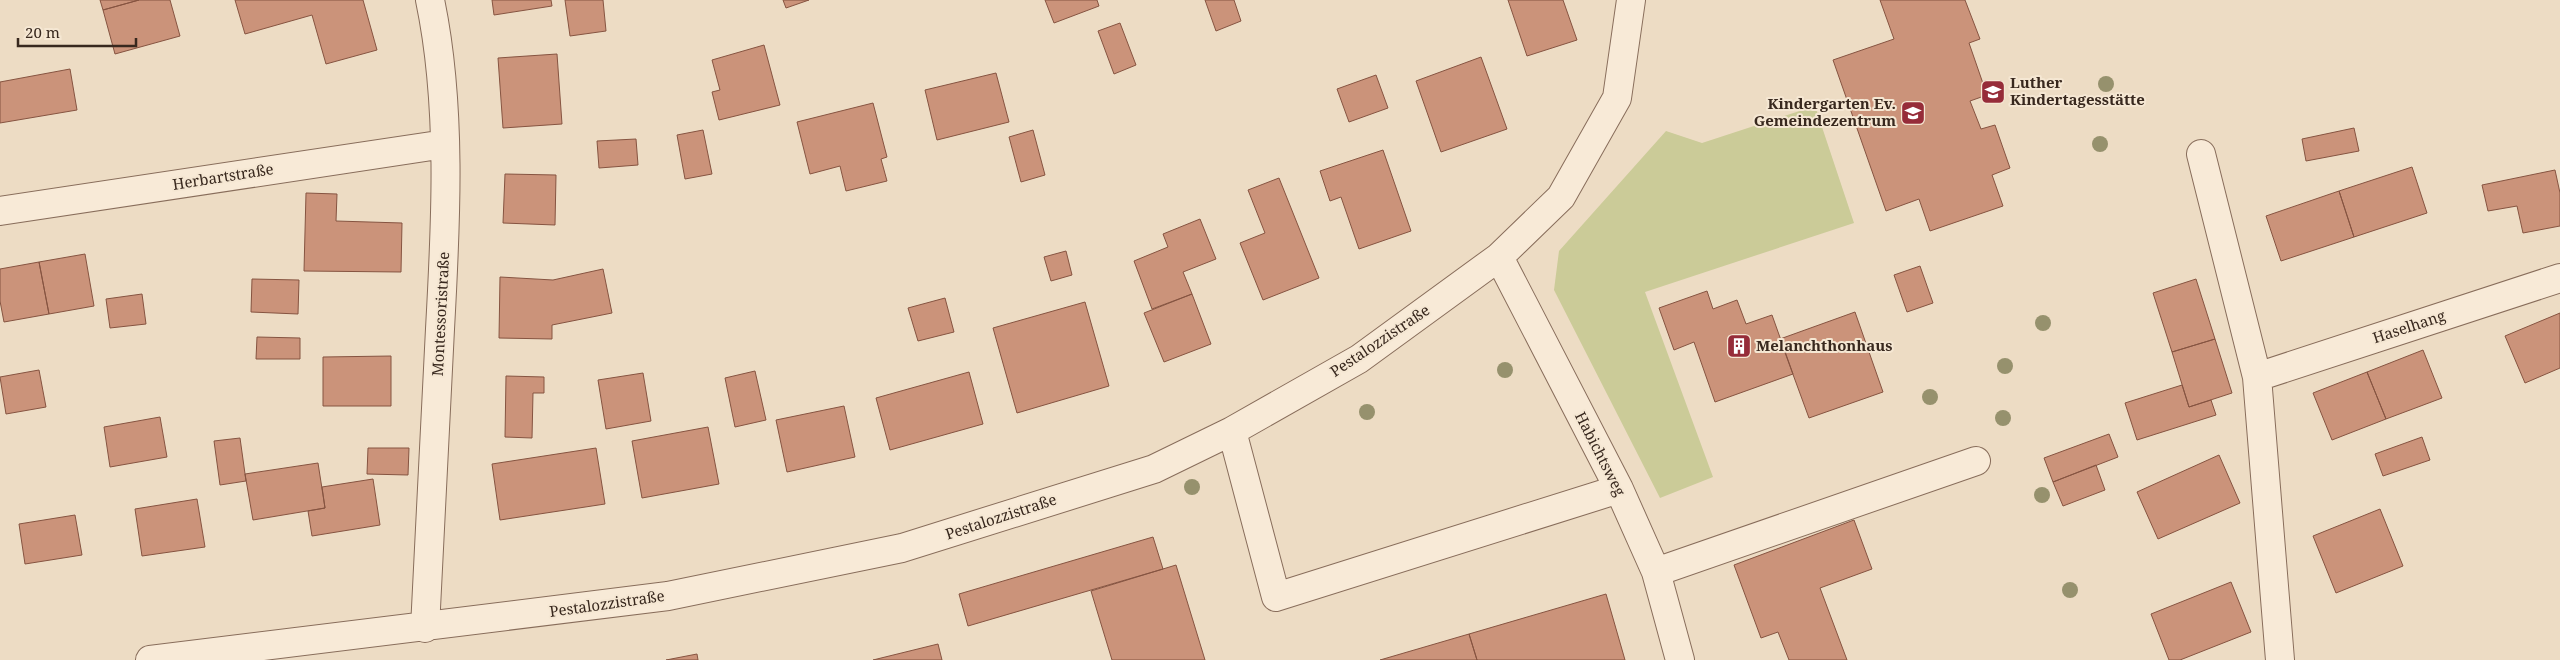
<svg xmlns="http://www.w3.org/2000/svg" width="2560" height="660" viewBox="0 0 2560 660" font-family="'Noto Serif',serif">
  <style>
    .green { fill: #cbcb98 }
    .building { fill: #cb937a; stroke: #865441 }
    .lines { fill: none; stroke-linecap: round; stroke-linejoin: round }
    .minor-casing { stroke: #886d5b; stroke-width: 30 }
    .minor { stroke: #f8ead7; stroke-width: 28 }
    .tree { fill: #96916d }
    .labels { text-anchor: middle; stroke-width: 4; stroke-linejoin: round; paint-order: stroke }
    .poi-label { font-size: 15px; font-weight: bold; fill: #38281e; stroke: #f5e7d3; text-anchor: start }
    .street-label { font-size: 15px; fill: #38281e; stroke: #f5e7d3 }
  </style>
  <rect width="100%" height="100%" fill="#eddcc4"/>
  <path class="green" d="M1815 106 1854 223 1645 292 1713 477 1660 498 1554 290 1559 251 1666 131 1702 143Z"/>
  <path class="building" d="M100 0H139L103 10Z
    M139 0H170L180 36 115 54 103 10Z
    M235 0H363L377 50 326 64 312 15 245 34Z
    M492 0H551L552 6 494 15Z
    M565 0H603L606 31 570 36Z
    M783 0H809L786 8Z
    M1045 0H1097L1099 6 1054 23Z
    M1205 0H1234L1241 21 1216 31Z
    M1508 0H1563L1577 40 1527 56Z
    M1880 0H1965L1980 39 1969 43 1987 95 1970 101 1981 129 1995 125 2010 168 1992 175 2003 206 1930 231 1919 199 1886 211 1833 60 1894 39Z
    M1120 23 1136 65 1114 74 1098 31Z
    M764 45 780 105 719 120 712 92 720 90 712 60Z
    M557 54 562 124 503 128 498 58Z
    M1481 57 1507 129 1441 152 1416 81Z
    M70 69 77 110 0 123V82Z
    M996 73 1009 122 937 140 925 90Z
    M1376 75 1388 108 1349 122 1337 89Z
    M873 103 887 157 881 159 887 181 846 191 840 166 810 174 797 122Z
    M2354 128 2359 151 2306 161 2302 139Z
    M703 130 712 174 685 179 677 135Z
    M1033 130 1045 175 1021 182 1009 137Z
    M636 139 638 165 599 168 597 141Z
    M1383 150 1411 231 1359 249 1341 197 1330 201 1320 171Z
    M2412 167 2427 213 2354 237 2339 191Z
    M2555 170 2560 193V226L2523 233 2517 206 2488 211 2482 185Z
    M505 174 556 175 555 225 503 223Z
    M1279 178 1319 278 1263 300 1240 243 1265 233 1248 190Z
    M2339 191 2354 237 2281 261 2266 216Z
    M306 193 337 194 336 221 402 223 401 272 304 271Z
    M1200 219 1216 259 1183 272 1192 294 1152 309 1134 261 1168 247 1163 234Z
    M1066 251 1072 275 1051 281 1044 257Z
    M85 254 94 306 49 314 39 262Z
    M39 262 49 314 4 322 0 301V269Z
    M1920 266 1933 303 1907 312 1894 275Z
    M603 269 612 313 552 325V339L499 338 500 277 553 280Z
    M252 279 299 280 298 314 251 312Z
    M2196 279 2215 339 2172 352 2153 293Z
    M1707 291 1713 309 1737 300 1746 324 1772 315 1793 374 1715 402 1694 342 1674 350 1659 308Z
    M142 294 146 324 110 328 106 299Z
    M1192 294 1211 344 1164 362 1144 313Z
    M945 298 954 332 918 341 908 308Z
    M1085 302 1109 386 1017 413 993 328Z
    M1855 312 1883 392 1809 418 1780 339Z
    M2560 313V368L2525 383 2505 336Z
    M257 337 300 338V359H256Z
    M2215 339 2232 393 2189 407 2172 352Z
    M2423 350 2442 398 2386 419 2367 372Z
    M391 356V406H323V357Z
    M39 370 46 407 6 414 0 377Z
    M755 371 766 420 735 427 725 378Z
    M969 372 983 424 890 450 876 398Z
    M2367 372 2386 419 2332 440 2313 393Z
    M643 373 651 421 606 429 598 380Z
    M506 376 544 377V393H533L532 438 505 437Z
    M2182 385 2189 407 2211 400 2216 415 2137 440 2125 403Z
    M844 406 855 457 787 472 776 420Z
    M160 417 167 457 110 467 104 427Z
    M708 427 719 484 642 498 632 441Z
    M2109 434 2118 457 2053 482 2044 458Z
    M2422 437 2430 460 2383 476 2375 454Z
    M240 438 246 481 220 485 214 441Z
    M368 448H409L408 475 367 474Z
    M596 448 605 504 500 520 492 464Z
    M2219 455 2240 503 2158 539 2137 492Z
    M318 463 325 508 253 520 245 474Z
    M2096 465 2105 490 2063 506 2053 482Z
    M373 479 380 525 312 536 308 511 325 508 322 487Z
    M197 499 205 547 142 556 135 509Z
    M2380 509 2403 566 2336 593 2313 536Z
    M75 515 82 555 25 564 19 524Z
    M1854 520 1872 569 1820 588 1847 660H1789L1778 632 1761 638 1734 565Z
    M1153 537 1163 569 968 626 959 594Z
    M1176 565 1205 660H1112L1091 591Z
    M2231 582 2251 632 2180 660H2169L2151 614Z
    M1606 594 1625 660H1477L1469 634Z
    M1469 634 1477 660H1380Z
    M938 644 942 660H873Z
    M697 654 698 660H666Z"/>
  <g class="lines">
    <defs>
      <path id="minor" d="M2201 154 2257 377
        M0 211 445 144
        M1499 257 1619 489 1656 572 1680 660
        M1232 431 1276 597 1619 489
        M1656 572 1976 461
        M425 628C430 528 435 428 440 329 446 222 452 105 430 0
        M150 660 668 596 902 548 1154 469 1232 431 1359 359 1499 257 1561 197 1617 98 1631 0
        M2280 660 2257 377 2560 278"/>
    </defs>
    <use href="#minor" class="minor-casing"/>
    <use href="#minor" class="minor"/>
  </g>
  <g class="tree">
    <circle cx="2106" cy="84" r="8"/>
    <circle cx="2100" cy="144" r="8"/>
    <circle cx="2043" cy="323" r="8"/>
    <circle cx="2005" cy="366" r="8"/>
    <circle cx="1505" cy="370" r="8"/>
    <circle cx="1930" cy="397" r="8"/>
    <circle cx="1367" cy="412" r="8"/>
    <circle cx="2003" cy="418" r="8"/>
    <circle cx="1192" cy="487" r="8"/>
    <circle cx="2042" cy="495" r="8"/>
    <circle cx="2070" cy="590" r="8"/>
  </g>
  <defs>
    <symbol id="school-square" viewBox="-11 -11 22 22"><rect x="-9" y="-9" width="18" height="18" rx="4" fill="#962c39" stroke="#f5e7d3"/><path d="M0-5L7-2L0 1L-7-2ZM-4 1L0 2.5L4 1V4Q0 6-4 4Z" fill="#fff"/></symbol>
    <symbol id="building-square" viewBox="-11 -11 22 22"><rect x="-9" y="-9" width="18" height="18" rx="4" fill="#962c39" stroke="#f5e7d3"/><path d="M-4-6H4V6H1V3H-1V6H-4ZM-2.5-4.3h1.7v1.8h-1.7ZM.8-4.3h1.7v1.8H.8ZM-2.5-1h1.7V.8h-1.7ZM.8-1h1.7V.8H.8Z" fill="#fff"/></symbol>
  </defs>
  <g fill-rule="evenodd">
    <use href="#school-square" x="1979" y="78" width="28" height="28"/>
    <use href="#school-square" x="1899" y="99" width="28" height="28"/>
    <use href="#building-square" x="1725" y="332" width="28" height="28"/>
  </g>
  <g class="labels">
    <g class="poi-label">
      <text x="2010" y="88">Luther<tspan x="2010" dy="17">Kindertagesstätte</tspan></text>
      <text x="1896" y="109" text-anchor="end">Kindergarten Ev.<tspan x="1896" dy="17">Gemeindezentrum</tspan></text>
      <text x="1756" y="351">Melanchthonhaus</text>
    </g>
    <g class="street-label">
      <text transform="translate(223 177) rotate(-9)" y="5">Herbartstraße</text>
      <text transform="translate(441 314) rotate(-87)" y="5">Montessoristraße</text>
      <text transform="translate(2409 327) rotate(-18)" y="5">Haselhang</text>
      <text transform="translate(1380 341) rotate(-34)" y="5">Pestalozzistraße</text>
      <text transform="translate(1600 454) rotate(63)" y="5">Habichtsweg</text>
      <text transform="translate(1001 517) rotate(-18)" y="5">Pestalozzistraße</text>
      <text transform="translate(607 604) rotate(-8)" y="5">Pestalozzistraße</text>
    </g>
  </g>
  <path d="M18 38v8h118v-8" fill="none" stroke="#38281e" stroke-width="2.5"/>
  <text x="25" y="38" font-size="15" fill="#38281e" stroke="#f5e7d3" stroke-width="4" paint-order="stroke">20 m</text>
</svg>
